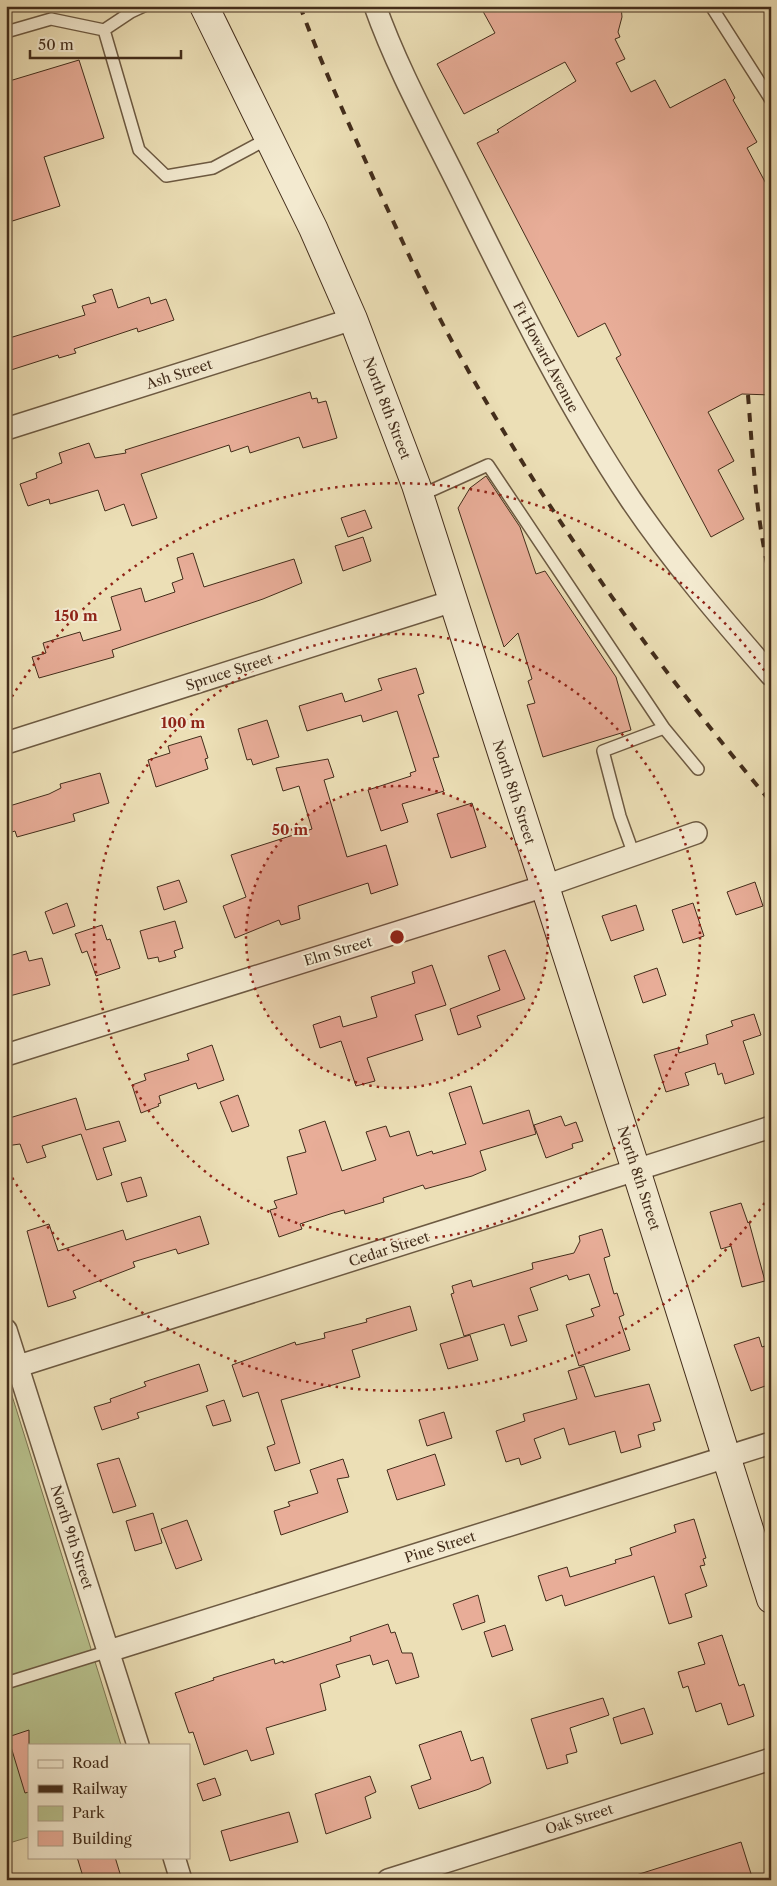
<svg xmlns="http://www.w3.org/2000/svg" width="777" height="1886" viewBox="0 0 777 1886" font-family="'Libre Caslon Text',serif">
  <style>
    .green { fill: #b8c28e; stroke: #7e7854 }
    .building { fill: #e8ad98; stroke: #432d1b }
    .lines { fill: none; stroke-linecap: round; stroke-linejoin: round }
    .service-casing { stroke: #6d5a42; stroke-width: 14 }
    .minor-casing { stroke: #6d5a42; stroke-width: 24 }
    .secondary-casing { stroke: #432d1b; stroke-width: 30 }
    .service { stroke: #f3ead0; stroke-width: 11 }
    .minor { stroke: #f3ead0; stroke-width: 21 }
    .secondary { stroke: #f3ead0; stroke-width: 28 }
    .rail { stroke: #432d1b; stroke-width: 4; stroke-dasharray: 9 9; stroke-linecap: butt }
    .ring { fill: none; stroke: #8f2418; stroke-width: 2.5; stroke-dasharray: 2.5 5 }
    .labels { text-anchor: middle; stroke-width: 4; stroke-linejoin: round; paint-order: stroke }
    .street-label { font-size: 14px; fill: #432d1b; stroke: #f3ead0 }
    .centre { fill: #8f2418; stroke: #f3ead0; stroke-width: 2.5 }
    .ring-label { font-size: 15px; text-anchor: middle; font-weight: bold; fill: #8f2418; stroke: #f3ead0; stroke-width: 4; stroke-linejoin: round; paint-order: stroke }
  </style>
  <rect width="100%" height="100%" fill="#ecdfb6"/>
  <filter id="stains"><feTurbulence type="fractalNoise" baseFrequency=".004" numOctaves="4"/><feColorMatrix values="0 0 0 0 .2 0 0 0 0 .09 0 0 0 0 .02 0 0 0 .5 -.17"/></filter>
  <radialGradient id="worn" r=".72"><stop offset=".6" stop-color="#630" stop-opacity="0"/><stop offset="1" stop-color="#630" stop-opacity=".3"/></radialGradient>
  <path class="green" d="M6 1386H9L121 1745H29V1837L6 1844Z"/>
  <path class="building" d="M480 6H621L622 17 618 32 620 37 615 39 625 59 616 63 631 92 655 80 670 108 725 79 735 98 733 100 757 142 747 148 771 193V395L742 394 708 412 734 461 718 470 744 519 711 537 616 358 621 355 605 323 578 337 477 143 499 132 497 130 576 81 565 62 464 114 437 64 495 33Z
    M79 60 104 138 44 157 60 206 6 223V82Z
    M112 289 118 308 149 297 151 304 166 299 174 320 138 332 137 328 74 349 76 353 59 358 58 355 11 370 6 356V339L85 315 82 306 96 302 93 295Z
    M310 392 312 399 317 398 318 403 326 401 337 438 303 448 299 437 250 453 248 446 231 452 229 445 141 474 157 518 132 526 124 504 105 511 98 490 50 504 49 499 28 506 26 501 20 484 37 478 36 473 62 463 59 453 89 443 95 458 126 453 125 450Z
    M486 476 520 527 536 574 545 571 616 677 631 730 543 757 527 705 535 703 528 681 532 679 518 633 504 647 458 508 470 488Z
    M365 510 372 528 348 537 341 518Z
    M363 537 371 561 343 571 335 546Z
    M193 553 204 587 294 559 302 583 263 599 112 650 114 657 39 678 32 657 46 653 43 643 80 632 83 641 121 630 111 597 141 588 145 602 175 592 172 583 183 579 177 558Z
    M416 668 424 693 418 695 439 757 433 758 444 791 402 804 408 822 381 831 368 790 411 776 410 773 416 771 397 711 363 722 361 715 307 731 299 706 342 693 345 702 382 690 378 679Z
    M267 720 279 757 253 765 251 759 247 760 238 729Z
    M201 736 208 758 205 759 208 769 156 787 148 760 170 753 168 746Z
    M328 759 334 777 324 780 347 857 386 845 398 885 371 894 368 883 298 906 300 919 281 925 279 920 235 938 223 906 246 897 231 855 312 829 299 786 283 791 276 768Z
    M100 773 109 803 73 814 75 821 17 837 15 831 6 834V807L49 794 61 788 60 784Z
    M472 803 486 847 451 858 437 814Z
    M179 880 187 902 164 910 157 887Z
    M755 882 763 906 736 915 727 892Z
    M67 903 75 926 53 934 45 912Z
    M693 903 704 936 683 943 672 910Z
    M636 905 644 930 611 941 602 916Z
    M175 921 183 948 174 951 176 957 159 962 158 957 148 959 140 931Z
    M102 925 107 940 110 939 120 968 96 976 87 951 82 953 75 934Z
    M505 950 525 999 477 1016 481 1027 458 1035 450 1009 500 990 488 956Z
    M26 951 29 961 42 958 50 985 6 997V957Z
    M432 965 446 1005 415 1015 423 1040 367 1058 375 1081 356 1086 341 1041 320 1048 313 1025 340 1016 343 1027 377 1017 371 997 415 983 412 972Z
    M657 968 666 995 643 1003 634 976Z
    M754 1014 761 1035 743 1041 754 1074 725 1084 722 1073 718 1075 715 1063 685 1073 689 1085 666 1092 654 1055 678 1048 679 1053 708 1044 706 1035 733 1026 731 1021Z
    M212 1045 224 1080 198 1089 196 1083 159 1096 161 1103 158 1104 159 1106 141 1113 132 1085 146 1080 144 1074 189 1060 187 1054Z
    M471 1086 483 1124 529 1110 536 1134 480 1151 486 1170 472 1176 425 1189 423 1185 383 1198 384 1202 345 1214 344 1210 333 1213 300 1224 302 1229 279 1237 270 1210 277 1208 274 1201 297 1194 287 1157 306 1152 299 1130 325 1121 342 1171 376 1160 366 1132 386 1126 390 1137 409 1131 417 1156 432 1151 433 1154 466 1144 449 1093Z
    M238 1095 249 1126 232 1132 220 1102Z
    M76 1098 86 1130 119 1121 126 1141 103 1148 112 1175 97 1180 81 1134 42 1146 46 1157 27 1163 20 1144 6 1146V1119Z
    M561 1116 565 1126 576 1122 583 1141 572 1144 573 1148 546 1158 534 1125Z
    M141 1177 147 1196 127 1202 121 1183Z
    M741 1203 748 1223 749 1222 765 1281 742 1287 731 1246 721 1249 710 1212Z
    M200 1216 209 1244 178 1254 176 1249 133 1262 135 1267 73 1291 76 1298 48 1307 27 1231 49 1224 58 1251 123 1230 126 1240Z
    M602 1229 610 1256 604 1258 614 1294 617 1293 624 1315 619 1317 630 1350 579 1366 566 1325 594 1316 591 1309 600 1306 589 1274 569 1280 567 1275 530 1288 538 1310 518 1316 527 1341 511 1346 504 1324 464 1336 451 1294 454 1293 452 1286 471 1280 473 1287 533 1269 532 1263 574 1253 580 1241 579 1236Z
    M410 1306 417 1330 352 1350 360 1377 281 1400 300 1463 275 1471 267 1447 275 1444 258 1392 243 1397 232 1365 295 1342 296 1345 325 1338 324 1333 367 1322 366 1319Z
    M470 1335 478 1360 448 1369 440 1344Z
    M759 1337 762 1347 771 1344V1384L751 1391 734 1345Z
    M199 1364 208 1391 137 1413 139 1418 102 1430 94 1407 111 1402 110 1399 146 1386 144 1382Z
    M584 1366 595 1397 649 1384 661 1421 653 1423 655 1430 638 1435 641 1447 621 1453 615 1431 569 1445 564 1428 534 1439 541 1458 521 1465 519 1458 506 1462 496 1431 525 1421 523 1414 577 1399 568 1371Z
    M224 1400 231 1421 213 1426 206 1406Z
    M444 1412 452 1438 427 1446 419 1420Z
    M435 1454 445 1485 397 1500 387 1470Z
    M119 1458 136 1506 113 1513 97 1464Z
    M343 1459 349 1477 337 1479 348 1512 281 1535 274 1511 290 1506 288 1502 318 1493 310 1470Z
    M153 1513 162 1543 135 1551 126 1521Z
    M694 1519 706 1558 703 1559 705 1565 700 1566 707 1586 685 1594 692 1617 669 1624 654 1576 565 1606 562 1595 546 1601 538 1576 567 1567 570 1577 616 1563 615 1560 632 1555 630 1548 676 1532 674 1525Z
    M187 1520 202 1560 176 1569 161 1529Z
    M478 1595 485 1622 462 1630 453 1604Z
    M388 1624 391 1633 395 1632 402 1653H412L419 1677 396 1684 388 1660 373 1665 370 1655 336 1665 340 1677 320 1684 326 1710 266 1728 274 1754 251 1761 247 1750 204 1765 193 1732 189 1733 175 1693 214 1680 213 1678 274 1659 275 1664 283 1661V1663L351 1641 350 1637Z
    M505 1625 513 1650 492 1657 484 1632Z
    M722 1635 739 1686 744 1684 754 1716 728 1725 721 1703 696 1712 688 1686 683 1688 678 1672 705 1664 698 1643Z
    M603 1698 609 1715 570 1728 577 1752 566 1755 568 1763 547 1769 531 1719Z
    M644 1708 653 1734 621 1744 613 1718Z
    M29 1730V1792L25 1793 8 1737Z
    M461 1731 471 1761 483 1757 491 1783 479 1789 419 1809 411 1786 431 1779 419 1745Z
    M370 1776 376 1792 365 1797 371 1818 326 1834 315 1794Z
    M215 1778 221 1795 203 1801 197 1784Z
    M289 1812 298 1842 230 1861 221 1831Z
    M741 1842 753 1880H634L633 1876Z
    M77 1857H115L122 1880H84Z"/>
  <g class="lines">
    <defs>
      <path id="service" d="M711 6 771 100
        M104 30 139 150 166 176 213 168 269 138
        M6 32 51 19 104 30 131 12 144 6
        M419 496 488 465 664 728
        M634 855 620 816 603 751 664 728 698 769
        M6 1683 109 1651"/>
      <path id="minor" d="M375 6C398 71 433 133 463 194 515 299 566 403 631 500 673 562 722 619 771 675
        M6 429 353 319
        M6 743 453 601
        M6 1055 545 886 696 833
        M6 1330 138 1745
        M6 1370 771 1127
        M109 1651 771 1443
        M174 1857 181 1880
        M388 1880 771 1759"/>
      <path id="secondary" d="M204 6 313 228 353 319 416 485 636 1170 771 1599"/>
    </defs>
    <use href="#service" class="service-casing"/>
    <use href="#minor" class="minor-casing"/>
    <use href="#secondary" class="secondary-casing"/>
    <use href="#service" class="service"/>
    <use href="#minor" class="minor"/>
    <use href="#secondary" class="secondary"/>
    <path class="rail" d="M300 6C322 66 349 124 375 182 402 240 428 299 459 354 548 515 653 662 771 802
      M748 395C753 458 756 520 771 581"/>
  </g>
  <circle cx="397" cy="937" r="151" fill="#8f2418" fill-opacity=".12"/>
  <g class="ring">
    <circle cx="397" cy="937" r="151"/>
    <circle cx="397" cy="937" r="303"/>
    <path d="M769 1197A454 454 0 0 1 8 1171M8 703A454 454 0 0 1 769 677"/>
  </g>
  <g class="labels">
    <g class="street-label">
      <text transform="translate(546 357) rotate(62)" y="5">Ft Howard Avenue</text>
      <text transform="translate(179 374) rotate(-18)" y="5">Ash Street</text>
      <text transform="translate(387 408) rotate(69)" y="5">North 8th Street</text>
      <text transform="translate(229 672) rotate(-18)" y="5">Spruce Street</text>
      <text transform="translate(514 792) rotate(72)" y="5">North 8th Street</text>
      <text transform="translate(338 951) rotate(-17)" y="5">Elm Street</text>
      <text transform="translate(639 1178) rotate(72)" y="5">North 8th Street</text>
      <text transform="translate(389 1249) rotate(-18)" y="5">Cedar Street</text>
      <text transform="translate(72 1537) rotate(72)" y="5">North 9th Street</text>
      <text transform="translate(440 1547) rotate(-18)" y="5">Pine Street</text>
      <text transform="translate(579 1819) rotate(-18)" y="5">Oak Street</text>
    </g>
  </g>
  <circle cx="397" cy="937" r="8" class="centre"/>
  <g class="ring-label">
    <text x="76" y="621">150 m</text>
    <text x="183" y="728">100 m</text>
    <text x="290" y="835">50 m</text>
  </g>
  <rect width="777" height="1886" fill="none" stroke="#ecdfb6" stroke-width="25"/>
  <rect x="8" y="8" width="762" height="1871" fill="none" stroke="#432d1b" stroke-width="2.5"/>
  <rect x="12" y="12" width="752" height="1861" fill="none" stroke="#432d1b"/>
  <rect x="28" y="1744" width="162" height="115" fill="#f3ead0" stroke="#ad9e88"/>
  <rect x="38" y="1760" width="25" height="8" fill="#f3ead0" stroke="#ad9e88"/>
  <text x="72" y="1768" font-size="15" fill="#432d1b">Road</text>
  <rect x="38" y="1785" width="25" height="8" fill="#432d1b" stroke="#ad9e88"/>
  <text x="72" y="1794" font-size="15" fill="#432d1b">Railway</text>
  <rect x="38" y="1806" width="25" height="15" fill="#b8c28e" stroke="#ad9e88"/>
  <text x="72" y="1818" font-size="15" fill="#432d1b">Park</text>
  <rect x="38" y="1831" width="25" height="15" fill="#e8ad98" stroke="#ad9e88"/>
  <text x="72" y="1844" font-size="15" fill="#432d1b">Building</text>
  <path d="M30 50v8h151v-8" fill="none" stroke="#432d1b" stroke-width="2.5"/>
  <text x="38" y="50" font-size="15" fill="#432d1b" stroke="#f3ead0" stroke-width="4" paint-order="stroke">50 m</text>
  <rect width="100%" height="100%" filter="url(#stains)"/>
  <rect width="100%" height="100%" fill="url(#worn)"/>
</svg>
